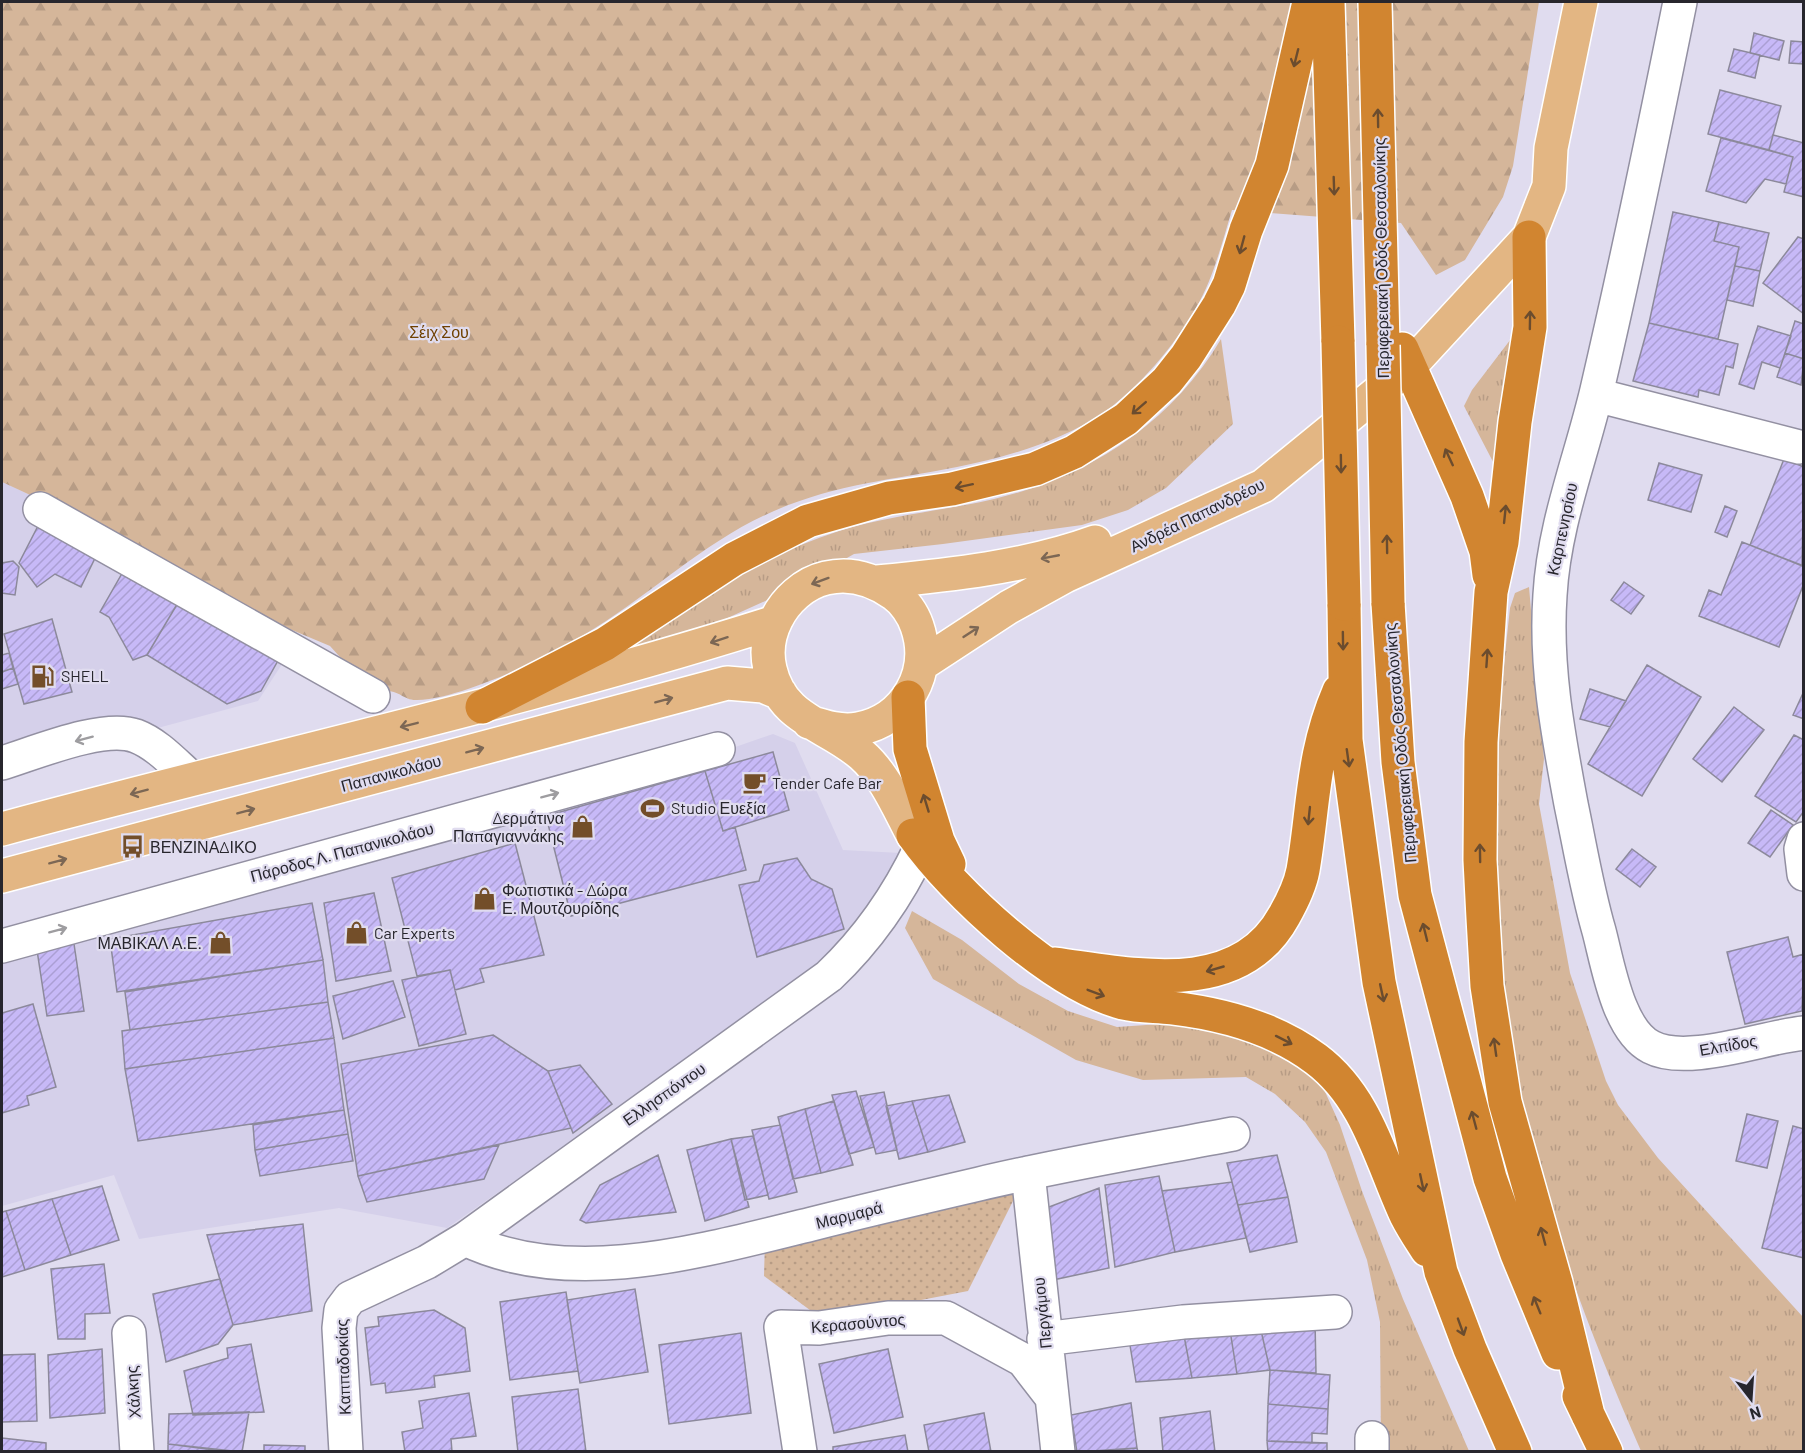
<svg xmlns="http://www.w3.org/2000/svg" width="1805" height="1453" viewBox="0 0 1805 1453" font-family="Barlow,sans-serif">
  <style>
    .built { fill: #d5d0ea }
    .grass { fill: url(#grass-tufts) }
    .forest { fill: url(#forest-firs) }
    .park { fill: url(#park-dots) }
    .building { fill: url(#building-hatch); stroke: #8c899b; stroke-width: 1.5 }
    .lines { fill: none; stroke-linecap: round; stroke-linejoin: round }
    .minor-casing { stroke: #9390a2; stroke-width: 36 }
    .major-casing { stroke: #fff; stroke-width: 36 }
    .highway-casing { stroke: #fff; stroke-width: 36 }
    .minor { stroke: #fff; stroke-width: 33 }
    .major { stroke: #e3b683; stroke-width: 33 }
    .highway { stroke: #d18530; stroke-width: 33 }
    .highway-bridge-casing { stroke: #fff; stroke-width: 36; stroke-linecap: butt }
    .highway-bridge { stroke: #d18530; stroke-width: 33 }
    .oneway { stroke: #6b4c2e }
    .oneway2 { stroke: #7c6754 }
    .oneway3 { stroke: #9e9da0 }
    .labels { text-anchor: middle; stroke-width: 4.5; stroke-linejoin: round; paint-order: stroke }
    .street-label { font-size: 16px; fill: #27262d; stroke: #e0dcef }
    .park-label { font-size: 16px; fill: #6f4001; stroke: #e0dcef }
    .poi-label { font-size: 16px; fill: #27262d; stroke: #e0dcef; text-anchor: start }
  </style>
  <defs>
    <pattern id="grass-tufts" width="24" height="20" patternUnits="userSpaceOnUse" patternTransform="scale(1.5)"><rect width="24" height="20" fill="#d5b69a"/><path d="M3 7l-1-3M5 7V3M7 7l1-3M15 17l-1-3M17 17v-4M19 17l1-3" fill="none" stroke="#b79c85"/></pattern>
    <pattern id="forest-firs" width="22" height="20" patternUnits="userSpaceOnUse" patternTransform="scale(1.5)"><rect width="22" height="20" fill="#d5b69a"/><path d="M5 1l3.5 6h-7zM16 11l3.5 6h-7z" fill="#b79c85"/></pattern>
    <pattern id="park-dots" width="8" height="8" patternUnits="userSpaceOnUse" patternTransform="scale(1.5)"><rect width="8" height="8" fill="#d5b69a"/><path d="M2 2h.1M6 6h.1" fill="none" stroke="#b79c85" stroke-width="1.8" stroke-linecap="round"/></pattern>
    <pattern id="building-hatch" width="6" height="6" patternUnits="userSpaceOnUse" patternTransform="scale(1.5)"><rect width="6" height="6" fill="#c7b9f7"/><path d="M-1 1l2-2M0 6l6-6M5 7l2-2" fill="none" stroke="#ab9fd4"/></pattern>
  </defs>
  <rect width="100%" height="100%" fill="#e0dcef"/>
  <path class="built" d="M2 482 54 506 293 630 288 655 258 701 2 770Z
    M773 734 795 743 843 850 901 853 847 949 447 1228 339 1208 139 1239 114 1175 2 1206V948L721 752Z"/>
  <path class="grass" d="M1520 327 1503 481 1464 406 1472 390Z
    M1221 339 1233 424 1166 488 1128 510 1082 525 943 544 854 554 794 588 670 644 630 649C691 600 764 555 839 531 890 515 942 511 994 499 1088 477 1172 423 1221 339Z
    M1529 587 1544 759 1539 804 1570 973 1606 1081 1618 1105 1658 1158 1803 1317V1451H1641C1568 1284 1504 1105 1493 921 1491 894 1494 866 1494 839 1496 762 1501 685 1510 608L1515 593Z
    M912 911 962 940 1019 984 1068 1011 1117 1027 1175 1023 1245 1037 1289 1056 1322 1085 1340 1125 1362 1191 1403 1299 1469 1451H1381L1380 1322 1367 1260 1326 1152 1305 1122 1275 1094 1246 1077 1143 1080 1076 1060 933 979 905 928Z"/>
  <path class="forest" d="M2 2H1539L1513 166 1503 197 1465 260 1436 275 1401 223 1232 210C1222 243 1213 279 1196 308 1176 344 1137 390 1103 413 1060 442 1006 457 957 467 892 480 836 484 774 511 708 539 656 590 595 628 556 653 511 674 468 689 453 694 432 700 417 700 403 701 399 688 378 691L349 667 330 646 292 630 54 506 2 482Z"/>
  <path class="park" d="M1020 1187 968 1291 822 1319 764 1276 765 1240Z"/>
  <path class="building" d="M1754 33 1784 41 1779 60 1750 53Z
    M1791 41 1804 42V64L1789 63Z
    M1734 49 1760 55 1755 78 1728 71Z
    M1720 90 1781 106 1769 150 1708 134Z
    M1773 135 1804 143V197L1784 192 1793 157 1769 150Z
    M1721 138 1793 157 1786 184 1765 179 1746 203 1706 191Z
    M1673 212 1719 222 1714 241 1739 247 1718 339 1649 323Z
    M1719 222 1769 233 1760 271 1735 266 1739 247 1714 241Z
    M1798 237 1804 239V314L1763 283Z
    M1735 266 1760 271 1753 306 1727 300Z
    M1795 321 1804 324V359L1785 353Z
    M1649 323 1738 344 1733 368 1726 366 1719 395 1699 390 1698 397 1633 381Z
    M1758 326 1791 336 1780 368 1762 362 1754 389 1739 384Z
    M1785 353 1804 359 1801 385 1777 377Z
    M1784 459 1804 467 1802 566 1750 545Z
    M1659 463 1702 475 1691 512 1648 500Z
    M1725 506 1737 511 1727 537 1715 532Z
    M40 522 97 554 81 587 55 574 37 587 19 563Z
    M1742 542 1804 566V583L1779 647 1699 616 1709 590 1721 595Z
    M13 561 19 567 15 595 2 593V563Z
    M124 570 179 601 147 655 133 660 109 617 100 612Z
    M1624 582 1644 596 1631 614 1611 600Z
    M179 601 280 657 261 691 227 704 147 655Z
    M52 619 72 692 24 704 4 634Z
    M9 653 13 668 2 672V655Z
    M1647 665 1701 697 1642 796 1588 764Z
    M13 668 18 684 2 689V672Z
    M1590 689 1626 701 1610 727 1580 719Z
    M1804 691V719L1793 715Z
    M1734 707 1764 730 1722 782 1693 759Z
    M1794 735 1804 740V811L1796 822 1755 796Z
    M773 752 789 810 723 831 705 771Z
    M705 771 723 831 735 827 746 870 571 916 546 816Z
    M1771 810 1793 825 1770 857 1748 843Z
    M515 843 544 955 480 969 484 982 455 990 450 970 417 976 392 878Z
    M1632 849 1656 867 1640 887 1616 869Z
    M797 858 811 879 832 889 844 929 757 957 739 885 759 881 764 865Z
    M374 893 391 971 336 981 324 903Z
    M312 903 323 960 117 992 110 939Z
    M1788 937 1793 957 1804 954 1802 1011 1745 1024 1727 952Z
    M74 944 84 1011 47 1016 37 950Z
    M323 960 328 1002 130 1030 125 992Z
    M450 970 466 1034 419 1046 402 980Z
    M393 981 405 1017 343 1039 333 996Z
    M328 1002 334 1038 125 1069 122 1031Z
    M33 1004 56 1087 27 1096 29 1105 2 1113V1013Z
    M493 1035 548 1071 571 1128 358 1176 341 1064Z
    M334 1038 344 1110 138 1141 125 1069Z
    M580 1065 612 1104 573 1133 548 1071Z
    M856 1091 874 1147 849 1154 832 1095Z
    M884 1092 897 1150 876 1154 860 1096Z
    M949 1095 965 1142 928 1152 912 1101Z
    M834 1101 853 1165 821 1173 805 1109Z
    M912 1101 928 1152 899 1159 886 1106Z
    M805 1109 821 1173 793 1179 778 1117Z
    M344 1110 348 1134 255 1150 253 1125Z
    M1747 1114 1778 1121 1767 1168 1736 1161Z
    M780 1125 797 1192 769 1199 752 1130Z
    M1793 1126 1804 1129V1258L1762 1248Z
    M348 1134 353 1161 260 1176 255 1150Z
    M753 1136 768 1195 745 1200 731 1139Z
    M731 1139 749 1207 705 1221 687 1150Z
    M499 1145 484 1179 367 1202 358 1176Z
    M658 1155 676 1212 586 1223 580 1220 600 1185Z
    M1277 1155 1288 1197 1238 1205 1227 1163Z
    M1159 1176 1175 1252 1115 1267 1105 1185Z
    M1232 1182 1246 1238 1175 1252 1162 1191Z
    M102 1186 119 1240 71 1255 52 1199Z
    M1099 1188 1109 1268 1048 1281 1041 1210Z
    M1288 1197 1297 1242 1250 1252 1238 1205Z
    M52 1199 71 1255 25 1270 6 1211Z
    M6 1211 25 1270 2 1277V1212Z
    M303 1224 312 1311 233 1325 207 1235Z
    M104 1264 110 1313 85 1314V1339H58L51 1269Z
    M220 1279 233 1325 218 1344 166 1362 153 1294Z
    M635 1289 648 1372 580 1383 567 1300Z
    M566 1292 578 1371 510 1380 500 1302Z
    M434 1310 465 1328 470 1371 434 1376 435 1387 386 1393 385 1383 371 1385 365 1328 379 1326 378 1317Z
    M1315 1320 1316 1373 1270 1370 1260 1326Z
    M1229 1324 1260 1326 1270 1370 1237 1374Z
    M1229 1324 1237 1374 1192 1378 1182 1325Z
    M1182 1325 1192 1378 1136 1382 1128 1333Z
    M741 1333 751 1413 669 1424 659 1345Z
    M251 1344 264 1412 193 1415 184 1371 228 1358 227 1348Z
    M102 1349 105 1413 50 1418 48 1355Z
    M888 1349 903 1417 834 1433 819 1364Z
    M35 1354 37 1421 2 1422V1355Z
    M1270 1370 1330 1375 1328 1409 1268 1404Z
    M578 1389 586 1452H518L512 1397Z
    M469 1393 476 1436 451 1439 452 1452H405L402 1432 423 1428 419 1401Z
    M1131 1403 1137 1448 1077 1452 1071 1415Z
    M1268 1404 1328 1409 1327 1434 1312 1433V1443L1267 1441Z
    M1210 1411 1215 1452H1163L1160 1418Z
    M249 1412 242 1452 168 1444 169 1414Z
    M984 1413 991 1452H929L924 1425Z
    M905 1435 908 1452H833V1447Z
    M2 1438 46 1443V1452H2Z
    M1267 1441 1327 1443V1452H1268Z
    M168 1444 230 1452H168Z
    M264 1445 305 1446V1452H264Z
    M1137 1448 1138 1452H1096Z"/>
  <g class="lines">
    <defs>
      <path id="minor" d="M1680 2C1654 131 1627 261 1597 390 1581 458 1554 524 1550 595 1545 666 1558 734 1571 804 1580 847 1587 890 1599 931 1608 965 1618 1030 1651 1047 1687 1066 1763 1037 1804 1033
        M1596 395 1799 447
        M40 509 373 696
        M2 763C35 753 103 724 136 736 157 744 174 763 191 778
        M1804 839 1801 849 1804 874
        M2 946 718 749
        M1028 1173 1058 1452
        M465 1239C570 1290 705 1250 812 1224 867 1210 923 1197 979 1184 1063 1164 1148 1150 1233 1134
        M129 1333 137 1452
        M1044 1339 1183 1322 1335 1312
        M1372 1438V1452
        M346 1452 339 1328 341 1310 350 1298 427 1262 465 1239 829 976C869 938 898 896 921 847
        M800 1452 781 1327 819 1328 888 1318H946L1023 1360 1050 1395"/>
      <path id="major" d="M877 582C950 575 1026 567 1095 542
        M922 664 1009 607 1065 576 1263 486 1410 366 1529 237 1549 186 1551 148 1581 2
        M809 722C825 727 841 732 858 729 906 720 933 672 917 626 913 614 904 601 894 594 873 579 851 572 826 578 804 583 785 601 776 620 768 636 766 652 770 669 782 721 827 724 862 755 885 775 899 809 913 835
        M2 829C259 759 520 703 775 622
        M2 876 727 683 763 686 780 693"/>
      <path id="highway" d="M1328 2 1338 342
        M1375 2 1383 345
        M1529 237 1530 327 1515 422 1502 542 1491 592 1481 742 1480 860 1483 918 1487 986 1505 1102 1556 1283 1588 1415
        M1402 349 1467 496 1486 551 1489 575
        M1388 603 1398 762 1415 895 1490 1178 1517 1254 1558 1353
        M1344 604 1346 740 1379 982 1441 1272 1470 1349 1515 1452
        M908 697 910 749 938 841 949 864
        M482 707 605 644 734 559 808 521 889 498 952 489 1035 469 1074 452 1126 419 1167 381 1186 357 1219 305 1229 285 1246 230 1272 165 1309 2
        M913 835C954 893 1054 985 1123 1003 1140 1007 1156 1006 1172 1008 1223 1014 1276 1029 1316 1059 1367 1097 1381 1161 1406 1215 1412 1227 1420 1239 1427 1250
        M1055 964C1132 974 1238 1000 1284 916 1292 902 1300 886 1303 870 1314 805 1312 754 1339 691
        M1579 1396 1606 1452"/>
    </defs>
    <use href="#minor" class="minor-casing"/>
    <use href="#major" class="major-casing"/>
    <use href="#highway" class="highway-casing"/>
    <use href="#minor" class="minor"/>
    <use href="#major" class="major"/>
    <use href="#highway" class="highway"/>
    <defs>
      <path id="highway-bridge" d="M1338 342 1344 604
        M1383 345 1388 603"/>
    </defs>
    <use href="#highway-bridge" class="highway-bridge-casing"/>
    <use href="#highway-bridge" class="highway-bridge"/>
  </g>
  <defs><path id="oneway-shaft" d="M-6 0H5M1.5-3L5.5 0L1.5 3" fill="none" stroke-width="1.6" stroke-linecap="round" stroke-linejoin="round" transform="scale(1.5)"/></defs>
  <g class="oneway">
    <use href="#oneway-shaft" transform="translate(1296 58) rotate(104)"/>
    <use href="#oneway-shaft" transform="translate(1378 118) rotate(-91)"/>
    <use href="#oneway-shaft" transform="translate(1334 186) rotate(88)"/>
    <use href="#oneway-shaft" transform="translate(1242 245) rotate(105)"/>
    <use href="#oneway-shaft" transform="translate(1530 320) rotate(-89)"/>
    <use href="#oneway-shaft" transform="translate(1139 408) rotate(139)"/>
    <use href="#oneway-shaft" transform="translate(1449 457) rotate(-115)"/>
    <use href="#oneway-shaft" transform="translate(1341 464) rotate(89)"/>
    <use href="#oneway-shaft" transform="translate(964 486) rotate(168)"/>
    <use href="#oneway-shaft" transform="translate(1505 514) rotate(-84)"/>
    <use href="#oneway-shaft" transform="translate(1387 544) rotate(-91)"/>
    <use href="#oneway-shaft" transform="translate(1343 641) rotate(89)"/>
    <use href="#oneway-shaft" transform="translate(1487 658) rotate(-86)"/>
    <use href="#oneway-shaft" transform="translate(1348 758) rotate(82)"/>
    <use href="#oneway-shaft" transform="translate(926 803) rotate(-107)"/>
    <use href="#oneway-shaft" transform="translate(1309 816) rotate(96)"/>
    <use href="#oneway-shaft" transform="translate(1480 853) rotate(-91)"/>
    <use href="#oneway-shaft" transform="translate(1425 932) rotate(-104)"/>
    <use href="#oneway-shaft" transform="translate(1215 969) rotate(164)"/>
    <use href="#oneway-shaft" transform="translate(1096 993) rotate(21)"/>
    <use href="#oneway-shaft" transform="translate(1382 993) rotate(78)"/>
    <use href="#oneway-shaft" transform="translate(1284 1040) rotate(27)"/>
    <use href="#oneway-shaft" transform="translate(1495 1047) rotate(-98)"/>
    <use href="#oneway-shaft" transform="translate(1474 1120) rotate(-105)"/>
    <use href="#oneway-shaft" transform="translate(1422 1183) rotate(78)"/>
    <use href="#oneway-shaft" transform="translate(1543 1236) rotate(-105)"/>
    <use href="#oneway-shaft" transform="translate(1537 1305) rotate(-112)"/>
    <use href="#oneway-shaft" transform="translate(1461 1327) rotate(70)"/>
  </g>
  <g class="oneway2">
    <use href="#oneway-shaft" transform="translate(1050 557) rotate(169)"/>
    <use href="#oneway-shaft" transform="translate(820 581) rotate(160)"/>
    <use href="#oneway-shaft" transform="translate(971 632) rotate(-33)"/>
    <use href="#oneway-shaft" transform="translate(719 640) rotate(162)"/>
    <use href="#oneway-shaft" transform="translate(664 700) rotate(-15)"/>
    <use href="#oneway-shaft" transform="translate(409 725) rotate(166)"/>
    <use href="#oneway-shaft" transform="translate(475 750) rotate(-15)"/>
    <use href="#oneway-shaft" transform="translate(139 792) rotate(165)"/>
    <use href="#oneway-shaft" transform="translate(246 811) rotate(-15)"/>
    <use href="#oneway-shaft" transform="translate(58 861) rotate(-15)"/>
  </g>
  <g class="oneway3">
    <use href="#oneway-shaft" transform="translate(84 739) rotate(165)"/>
    <use href="#oneway-shaft" transform="translate(550 795) rotate(-15)"/>
    <use href="#oneway-shaft" transform="translate(58 930) rotate(-15)"/>
  </g>
  <defs>
    <symbol id="fuel-bare" viewBox="-9 -9 18 18"><path d="M-5.5-6h7V0h2V4h1.3V-2.5L3-4.5l.8-.8L6-3V5H2.5V1h-1V6h-7ZM-4.2-4.7v3.2H.2V-4.7Z" fill="#734e29" stroke="#e0dcef" stroke-width="2.5" paint-order="stroke"/></symbol>
    <symbol id="cafe-bare" viewBox="-9 -9 18 18"><path d="M-5.5-4.5H6V0H3Q3 3.5 0 3.5H-2.5Q-5.5 3.5-5.5 0ZM3-3.2v2h1.7v-2ZM-6 4.5H4V6H-6Z" fill="#734e29" stroke="#e0dcef" stroke-width="2.5" paint-order="stroke"/></symbol>
    <symbol id="stadium-bare" viewBox="-9 -9 18 18"><path d="M0-5a6.5 5 0 1 0 0 10a6.5 5 0 1 0 0-10ZM-3.5-1.8h7v3.6h-7Z" fill="#734e29" stroke="#e0dcef" stroke-width="2.5" paint-order="stroke"/></symbol>
    <symbol id="shop-bare" viewBox="-9 -9 18 18"><path d="M-5-2.5h2.3a2.7 3.5 0 0 1 5.4 0H5L5.5 6h-11ZM-1.5-2.5h3a1.5 2.3 0 0 0-3 0Z" fill="#734e29" stroke="#e0dcef" stroke-width="2.5" paint-order="stroke"/></symbol>
    <symbol id="bus-bare" viewBox="-9 -9 18 18"><path d="M-5-6H5V4H4V6H2V4H-2V6H-4V4H-5ZM-3.5-4V0h7V-4ZM-3.5 1.2v1.5H-2V1.2ZM2 1.2v1.5H3.5V1.2Z" fill="#734e29" stroke="#e0dcef" stroke-width="2.5" paint-order="stroke"/></symbol>
  </defs>
  <g fill-rule="evenodd">
    <use href="#fuel-bare" x="26" y="660" width="33" height="33"/>
    <use href="#cafe-bare" x="738" y="766" width="33" height="33"/>
    <use href="#stadium-bare" x="636" y="792" width="33" height="33"/>
    <use href="#shop-bare" x="566" y="810" width="33" height="33"/>
    <use href="#bus-bare" x="116" y="830" width="33" height="33"/>
    <use href="#shop-bare" x="468" y="882" width="33" height="33"/>
    <use href="#shop-bare" x="340" y="916" width="33" height="33"/>
    <use href="#shop-bare" x="204" y="926" width="33" height="33"/>
  </g>
  <g class="labels">
    <g class="street-label">
      <text transform="translate(1381 258) rotate(-91)" y="6">Περιφερειακή Οδός Θεσσαλονίκης</text>
      <text transform="translate(1197 515) rotate(-26)" y="6">Ανδρέα Παπανδρέου</text>
      <text transform="translate(1562 529) rotate(-78)" y="6">Καρπενησίου</text>
      <text transform="translate(1400 743) rotate(-95)" y="6">Περιφερειακή Οδός Θεσσαλονίκης</text>
      <text transform="translate(391 773) rotate(-15)" y="6">Παπανικολάου</text>
      <text transform="translate(342 852) rotate(-15)" y="6">Πάροδος Λ. Παπανικολάου</text>
      <text transform="translate(1728 1045) rotate(-10)" y="6">Ελπίδος</text>
      <text transform="translate(664 1094) rotate(-35)" y="6">Ελλησπόντου</text>
      <text transform="translate(849 1215) rotate(-14)" y="6">Μαρμαρά</text>
      <text transform="translate(1042 1313) rotate(-96)" y="6">Περγάμου</text>
      <text transform="translate(858 1323) rotate(-5)" y="6">Κερασούντος</text>
      <text transform="translate(343 1367) rotate(-92)" y="6">Καππαδοκίας</text>
      <text transform="translate(133 1392) rotate(-94)" y="6">Χάλκης</text>
    </g>
    <g class="park-label">
      <text x="439" y="338">Σέιχ Σου</text>
    </g>
    <g class="poi-label">
      <text x="61" y="682">SHELL</text>
      <text x="772" y="789">Tender Cafe Bar</text>
      <text x="671" y="814">Studio Ευεξία</text>
      <text x="564" y="824" text-anchor="end">Δερμάτινα<tspan x="564" dy="18">Παπαγιαννάκης</tspan></text>
      <text x="150" y="853">ΒΕΝΖΙΝΑΔΙΚΟ</text>
      <text x="502" y="896">Φωτιστικά - Δώρα<tspan x="502" dy="18">Ε. Μουτζουρίδης</tspan></text>
      <text x="374" y="939">Car Experts</text>
      <text x="202" y="949" text-anchor="end">ΜΑΒΙΚΑΛ Α.Ε.</text>
    </g>
  </g>
  <rect width="1805" height="1453" fill="none" stroke="#27262d" stroke-width="6"/>
  <g transform="translate(1751 1399) rotate(163)" stroke="#e0dcef" stroke-width="4.5" paint-order="stroke">
  <path d="M0-4.5L10 22L0 15L-10 22Z" fill="#27262d"/>
  <text y="-9" font-size="16" font-weight="bold" text-anchor="middle" fill="#27262d">N</text>
  </g>
</svg>
